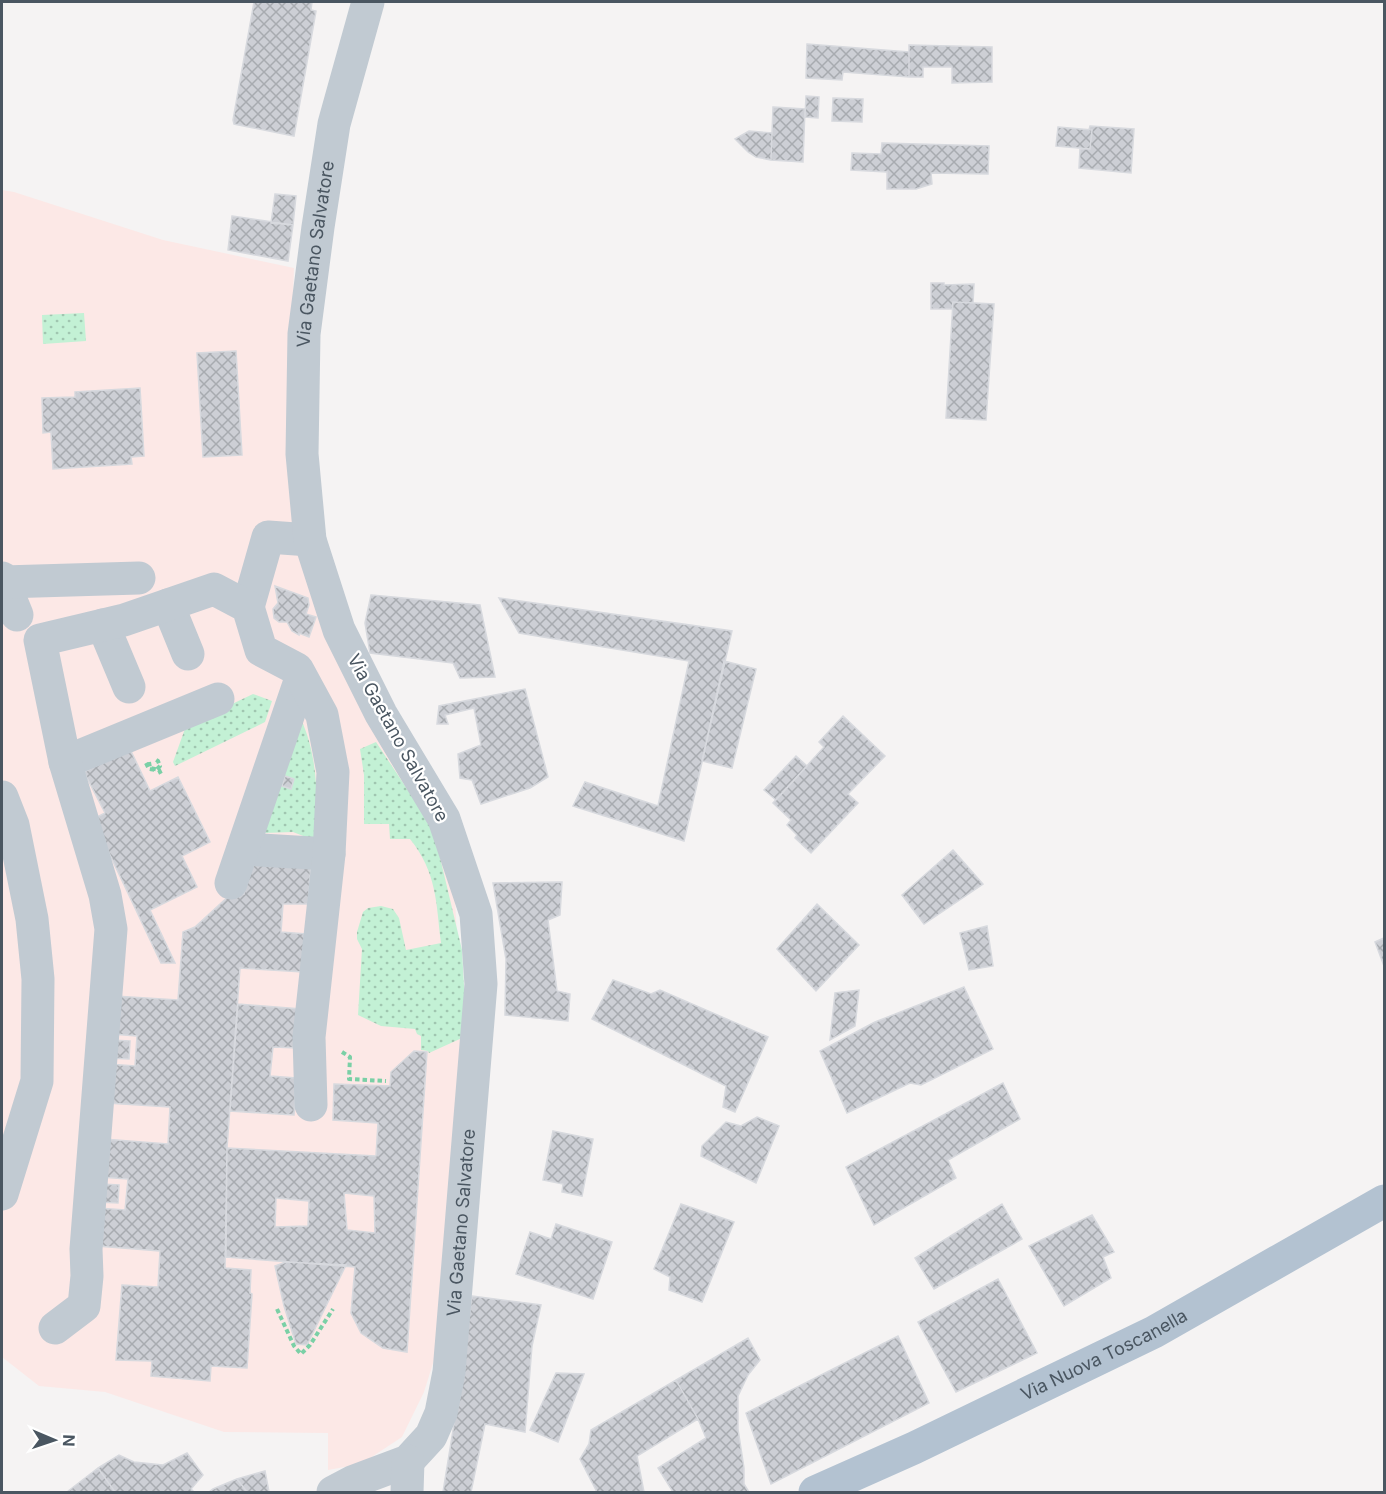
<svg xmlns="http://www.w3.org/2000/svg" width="1386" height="1494" viewBox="0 0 1386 1494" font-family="Inter,sans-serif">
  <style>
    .medical { fill: #fce8e6 }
    .grass { fill: url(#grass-dots) }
    .building { fill: url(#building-cross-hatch); stroke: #d7d9de; stroke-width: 1.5; fill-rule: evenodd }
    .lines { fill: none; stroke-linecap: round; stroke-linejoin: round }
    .path { stroke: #7ad0a6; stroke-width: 4; stroke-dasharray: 4.5 3; stroke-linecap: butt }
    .minor { stroke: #c1cad2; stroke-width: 33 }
    .major { stroke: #b3c2d1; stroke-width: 33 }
    .labels { text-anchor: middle; stroke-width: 4.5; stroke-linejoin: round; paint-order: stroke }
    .street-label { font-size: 18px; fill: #4a5661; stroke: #fff }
  </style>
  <defs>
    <pattern id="grass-dots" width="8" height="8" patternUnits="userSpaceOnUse" patternTransform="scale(1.5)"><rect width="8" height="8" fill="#c3f1d5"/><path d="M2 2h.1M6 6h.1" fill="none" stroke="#a0c6b0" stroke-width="1.8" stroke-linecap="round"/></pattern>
    <pattern id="building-cross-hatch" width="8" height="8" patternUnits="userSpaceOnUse" patternTransform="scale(1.5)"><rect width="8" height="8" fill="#cdcfd5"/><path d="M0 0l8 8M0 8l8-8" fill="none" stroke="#a8abb0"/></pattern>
  </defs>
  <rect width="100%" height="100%" fill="#f5f3f3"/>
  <path class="medical" d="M2 190 14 192 163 240 294 268 287 462 432 821 455 899 462 1038 439 1344 424 1392 402 1437 361 1464 328 1470V1433L224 1432 105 1392 39 1386 2 1357Z"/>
  <path class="grass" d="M84 313 86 341 43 344 42 315Z
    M253 694 272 701 265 722 175 766 173 762 186 726Z
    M301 719C319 760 317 797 316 841L293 832 264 833Z
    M376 742 433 828 462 950 465 1003 462 1038 429 1053 428 1051 421 1050V1036L417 1034 415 1029 381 1026 358 1015 362 949 357 939V932L363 912 368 908 381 906 393 909 399 918 406 950 441 943C436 902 437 873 410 839H390L389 824H364V775L360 749Z"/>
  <path class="building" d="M254 2H312L311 10 316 11 294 136 234 124 233 120Z
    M807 44 909 52V77L843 72 842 80 806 78Z
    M909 45 992 47V82L952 83V67H923V77H909Z
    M806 96 819 97 818 118 805 117Z
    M833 98 863 99 862 122 832 121Z
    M773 107 805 109 803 162 771 160Z
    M1090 126 1134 129 1131 173 1079 168 1080 149H1090L1092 130H1089Z
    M1058 127 1092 130 1090 149 1056 146Z
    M749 131 772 133 771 160 756 157 748 152 735 139Z
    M882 143 989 146 988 174 931 173 932 184 916 189H887V172L851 170 852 153 881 154Z
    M275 194 296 196 293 225 271 223Z
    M232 216 293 225 288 261 228 250Z
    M931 283H944V285L974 284 973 303 953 302 952 309H931Z
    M953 302 994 304 986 420 946 418Z
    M236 351 242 455 203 457 197 353Z
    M140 388 144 456 131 457 132 464 53 469 51 432 43 433 42 398 75 397V392Z
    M275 586 308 598 309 605 306 614 316 617 309 637 299 633V635L292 631 287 622H279L274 618 273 609 278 603Z
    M371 595 480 605 495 677 460 678 453 663 370 653 365 623Z
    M499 598 732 631 684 841 573 806 585 782 658 806 689 661 519 633Z
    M724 661 756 669 732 768 702 761Z
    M525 689 548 777 530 788 481 804 472 780 460 778 458 754 481 745 474 708 445 715 448 724H437L439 706Z
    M843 716 885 756 848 794 858 803 811 853 795 838 797 835 787 825 791 820 773 803 824 747 819 742Z
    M130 749 150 791 178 777 210 842 182 856 197 887 150 910 175 963H161L93 819 105 813 84 772Z
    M796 756 807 766 776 800 764 790Z
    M285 776 294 779 291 789 282 786Z
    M953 850 983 884 924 924 902 895Z
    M246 860 311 865 308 904H283L281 932 306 934 303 972 240 968 227 1148 225 1268 251 1270 250 1293 252 1294 247 1368 211 1366 210 1381 151 1376 152 1361 116 1360 122 1285 158 1287 160 1251 97 1246 99 1208 125 1210 128 1179 101 1177 104 1139 168 1144 170 1107 107 1103 109 1064 135 1066 137 1036 112 1034 115 996 178 1000 183 932 195 927 231 894H244Z
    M562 882 560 915 548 920 557 991 570 994 568 1021 505 1015 506 959 493 883Z
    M817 904 859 945 816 991 777 949Z
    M987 926 993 966 969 970 960 933Z
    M1384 938V966L1375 942Z
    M613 980 651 994 660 990 768 1037 735 1112 723 1107 726 1086 592 1019Z
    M964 987 993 1049 921 1085 910 1083 847 1113 820 1051 875 1022Z
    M859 990 855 1026 830 1040 835 993Z
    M238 1004 301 1009 298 1048 273 1047 270 1076 296 1078 294 1115 230 1111Z
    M110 1040 130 1041 129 1059 109 1058Z
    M414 1051 427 1052 407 1352 383 1348 361 1333 351 1313 355 1267 226 1257 227 1148 376 1156 378 1123 333 1120 334 1084 390 1086 391 1072ZM344 1193 374 1196 375 1233 347 1230ZM276 1198 309 1201 308 1226 275 1227Z
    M1003 1083 1020 1119 948 1160 956 1178 874 1225 846 1167Z
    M757 1117 779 1126 756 1183 701 1156 702 1146 726 1122 741 1126Z
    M553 1131 593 1139 582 1196 562 1192 563 1184 543 1180Z
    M101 1184 119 1185 118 1203 99 1202Z
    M681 1204 734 1222 702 1302 669 1290 670 1277 654 1269Z
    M1002 1204 1022 1239 934 1289 915 1258Z
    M1092 1215 1114 1252 1103 1257 1111 1278 1064 1306 1029 1246Z
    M556 1224 612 1242 593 1299 516 1274 530 1232 551 1239Z
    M286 1262 346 1265 307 1345 296 1344 284 1306 275 1266Z
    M998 1279 1037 1353 956 1392 918 1322Z
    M472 1296 541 1305 532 1346 525 1432 485 1424 471 1492H443L454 1424Z
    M898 1336 929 1403 771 1484 746 1413Z
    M748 1338 760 1360 748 1375 738 1396V1429L744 1468V1484L749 1492H673L658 1468 706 1438 698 1419 676 1380Z
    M556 1373 584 1374 558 1442 530 1430Z
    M676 1380 698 1419 637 1456 644 1492H597L580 1459 589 1444 591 1430Z
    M187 1453 203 1475 191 1489 194 1492H115L98 1468 119 1455 134 1462 163 1465Z
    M98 1468 115 1492H67Z
    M265 1471 269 1492H247L237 1479Z
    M237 1479 247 1492H209L213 1489Z"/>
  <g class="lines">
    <path class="path" d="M149 762 150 768 159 770 161 774
      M146 763 149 769 156 770 160 766 158 761 155 759
      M342 1052 350 1057 349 1079 386 1081
      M277 1309 294 1346 301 1354 310 1345 333 1309"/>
    <g class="minor">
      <path d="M2 578 17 615"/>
      <path d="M3 582 139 578"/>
      <path d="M168 605 188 654"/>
      <path d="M248 607 268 537 310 540"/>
      <path d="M103 625 129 687"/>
      <path d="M65 762 218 699"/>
      <path d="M2 797 13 825 32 919 38 979 37 1081 2 1194"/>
      <path d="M243 849 329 854"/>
      <path d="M231 883 301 678"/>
      <path d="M55 1328 84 1306 87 1276 86 1249 111 929 105 895 65 762 40 640 124 620 214 589 248 607 261 650 297 669 322 715 333 772 329 854 309 1037 311 1105"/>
      <path id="s1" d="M333 1492 352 1482 408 1461 431 1436 441 1413 449 1372 481 984 476 914 444 819 381 714 339 630 310 540 302 454 304 334 318 227 334 124 368 2"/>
      <path d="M407 1492 408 1461"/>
    </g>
    <path class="major" id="s2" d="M815 1492 914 1448 1154 1332 1384 1201"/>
  </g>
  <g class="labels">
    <g class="street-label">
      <text dy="6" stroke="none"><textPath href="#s1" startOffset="1340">Via Gaetano Salvatore</textPath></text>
      <text transform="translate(398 738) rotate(61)" y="6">Via Gaetano Salvatore</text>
      <text dy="6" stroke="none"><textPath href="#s1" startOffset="332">Via Gaetano Salvatore</textPath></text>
      <text dy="6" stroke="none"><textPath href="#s2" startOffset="320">Via Nuova Toscanella</textPath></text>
    </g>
  </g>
  <rect width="1386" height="1494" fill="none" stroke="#4a5661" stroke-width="6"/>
  <g transform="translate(54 1440) rotate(92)" stroke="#ffffff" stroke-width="4.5" paint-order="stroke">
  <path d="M0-4.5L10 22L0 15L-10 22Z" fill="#4a5661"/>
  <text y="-9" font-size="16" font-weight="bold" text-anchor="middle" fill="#4a5661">N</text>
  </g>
</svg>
